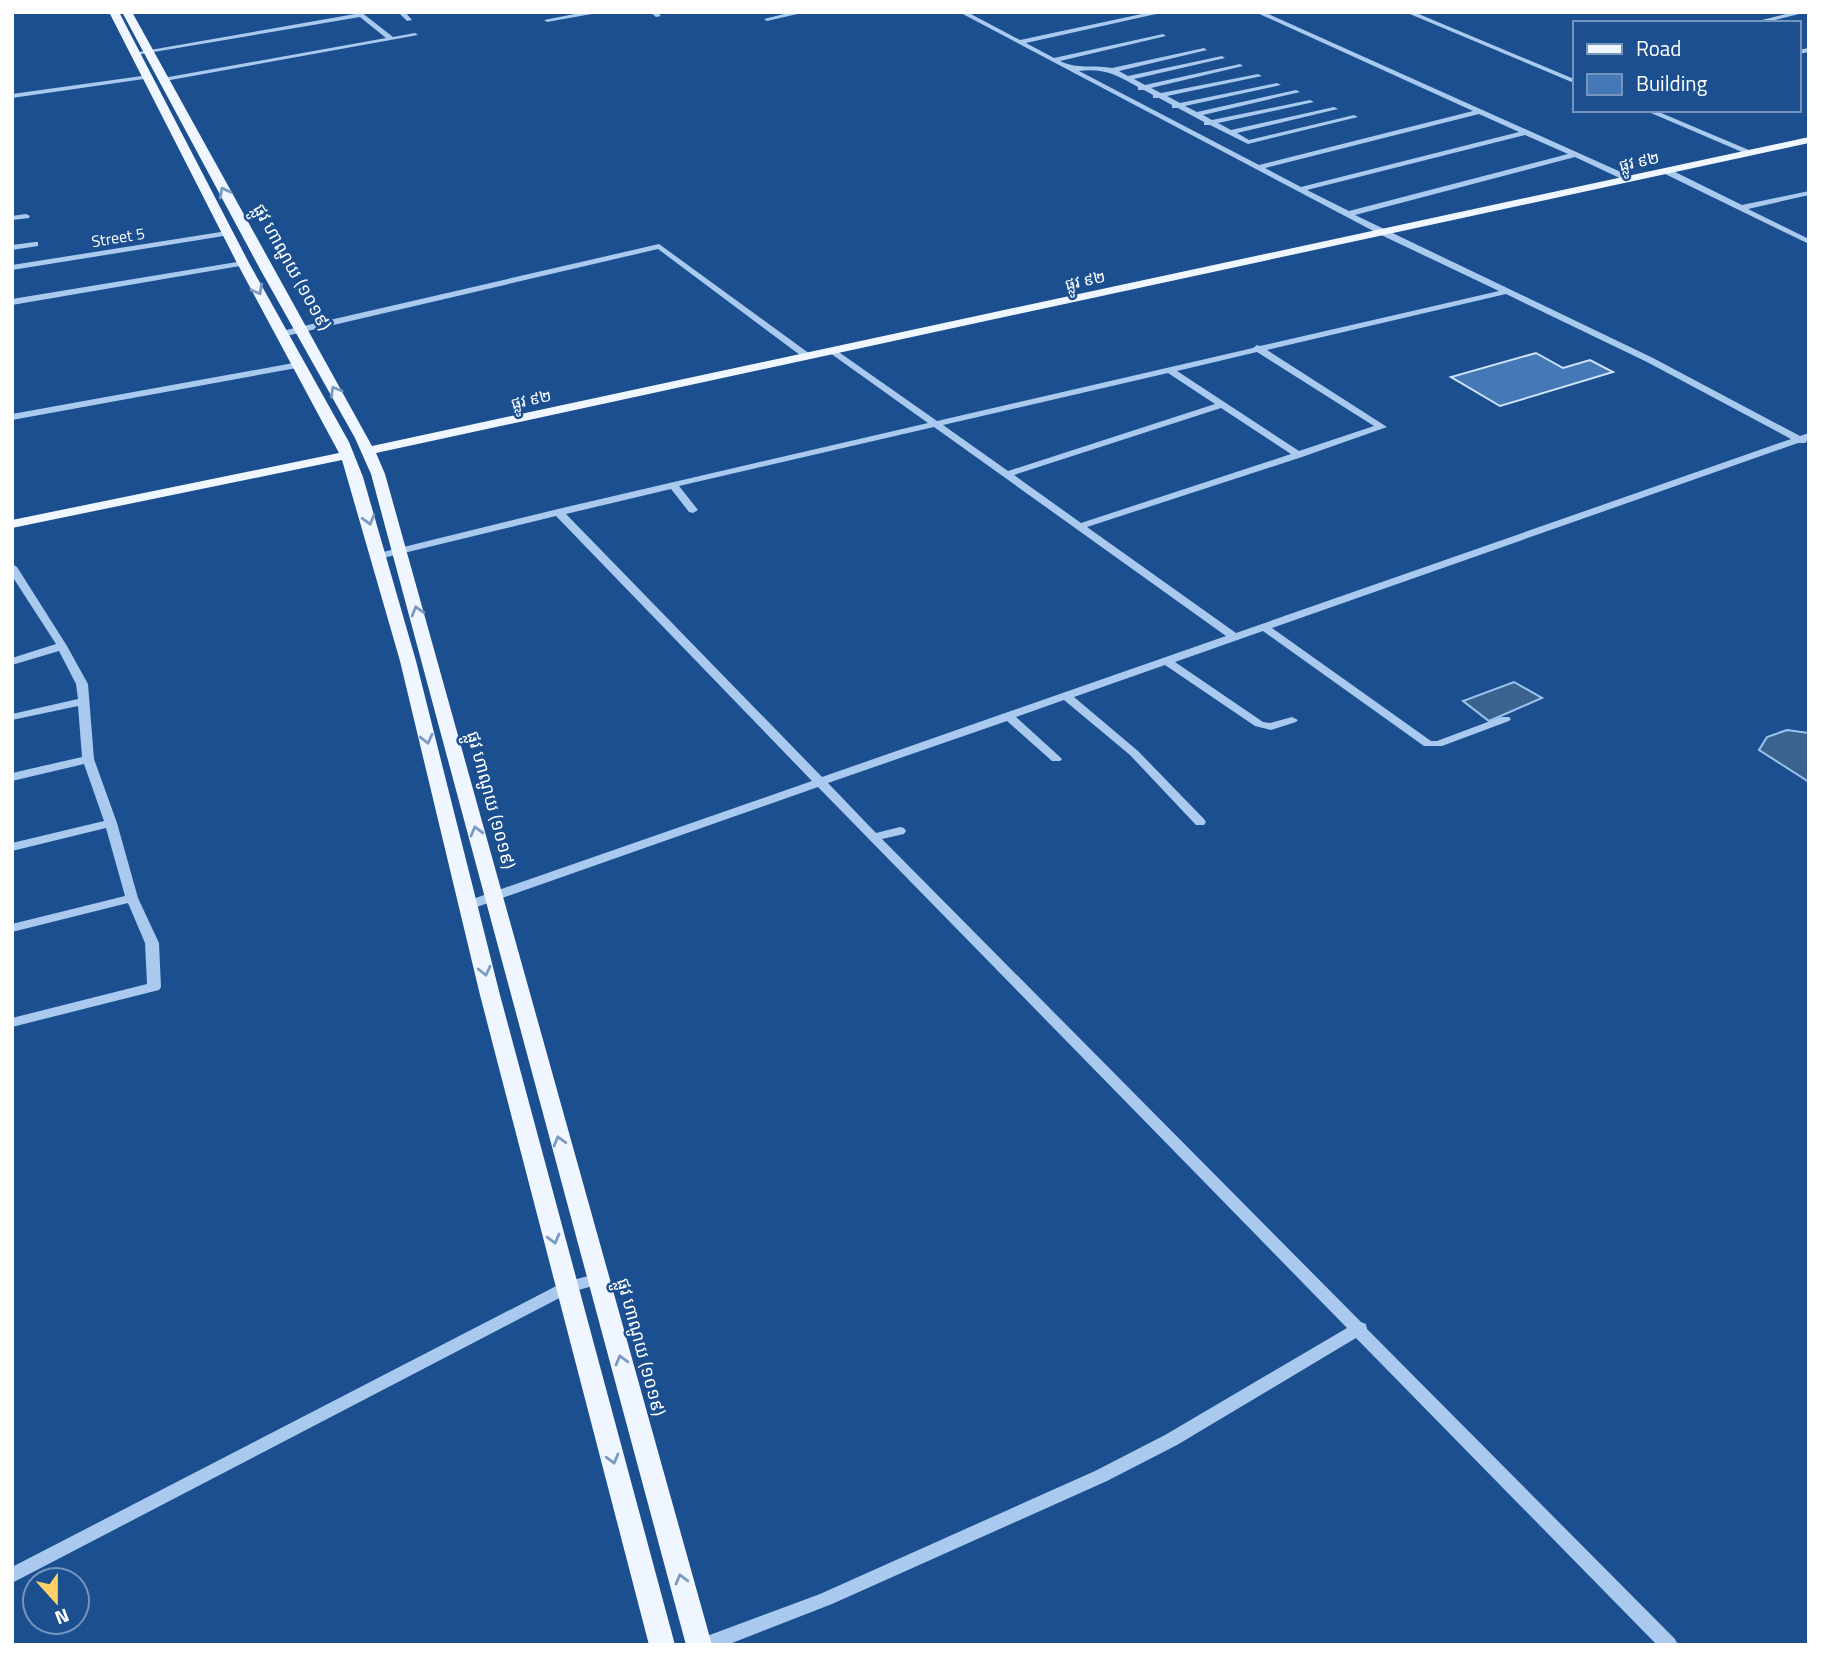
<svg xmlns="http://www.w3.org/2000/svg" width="1821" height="1657" viewBox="0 0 1821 1657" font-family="'Titillium Web','Noto Sans Khmer',sans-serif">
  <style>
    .water { fill: #3c6290; stroke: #9cc4f0; stroke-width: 2 }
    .building { fill: #4478b7; stroke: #cfe3fa; stroke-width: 2 }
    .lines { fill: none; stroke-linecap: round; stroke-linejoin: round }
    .minor { fill: #a9c9ee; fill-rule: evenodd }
    .major { fill: #f0f6ff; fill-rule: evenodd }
    .oneway { stroke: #7b9ac1 }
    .labels { text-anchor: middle; stroke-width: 5; stroke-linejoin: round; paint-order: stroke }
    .far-street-label { font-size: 16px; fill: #fff; stroke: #1b4f8f }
    .street-label { font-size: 18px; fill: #fff; stroke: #1b4f8f }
  </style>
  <rect width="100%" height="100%" fill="#1b4f8f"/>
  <path class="water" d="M1514 682 1542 698 1489 721 1463 701Z
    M1787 730 1809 733V782L1759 750 1767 737Z"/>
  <path class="building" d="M1536 353 1563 368 1590 360 1613 372 1500 406 1451 377Z"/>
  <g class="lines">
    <path class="minor" d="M354 12H361L393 37 415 33 418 35 165 81 161 79 163 78 386 38 360 17 136 55 133 53 355 14Z
      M398 12H405L412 20 407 21Z
      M585 12H603L547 22 544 20Z
      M650 12H657L661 16 656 17Z
      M792 12H806L767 21 764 19Z
      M959 12H967L1020 40 1151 12H1165L1026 43 1054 58 1163 34 1166 36 1060 61C1078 70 1092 64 1112 68L1204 48 1207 50 1119 71 1128 76 1222 56 1225 58 1134 79 1145 85 1240 64 1243 66 1151 88 1161 93 1258 74 1262 76 1167 96 1180 103 1277 83 1281 85 1185 106 1197 112 1296 90 1300 92 1203 115 1212 120 1310 100 1314 102 1218 123 1231 130 1334 107 1338 109 1237 133 1249 140 1354 115 1358 117 1248 144 1210 125H1204V122L1178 108H1172V105L1159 98H1153V95L1144 90H1138V87C1116 75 1105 68 1079 71L1259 165 1473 111 1255 12H1264L1632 177V181H1626L1575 157 1355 215 1653 358 1800 436 1809 433V439L1805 443H1798L1272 628 1431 741H1437L1501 717H1509L1511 719 1509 721 1442 746H1424L1263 631 1175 662 1263 722 1270 723 1292 717 1298 720 1296 722 1271 730 1255 726 1165 665 1074 697 1138 751 1204 819 1206 822 1204 825H1196L1130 755 1064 700 1016 717 1060 757 1062 759 1060 761H1052L1007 721 828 783 876 833 900 827 904 828 906 831 904 834 882 839 1361 1322 1366 1324 1367 1329 1675 1639 1678 1645H1657L1356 1338 1177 1445 1107 1481 832 1604 727 1645H696L699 1639 820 1594 1095 1471 1165 1435 1347 1328 818 787 474 908 469 909 463 905 464 902 812 781 556 516 379 559 374 556 375 554 558 509 928 423 830 353 829 351 833 348 937 421 1253 348 1257 345 1260 346 1499 291 1379 234ZM1479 114 1519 132 1301 187 1265 168ZM1525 135 1568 154 1349 211 1307 190ZM1506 294 1647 362 1791 439 1236 633 1087 527 1302 457 1387 427 1267 350ZM1257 352 1374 426 1299 451 1177 371ZM1168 373 1215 404 1008 471 943 425ZM1221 408 1291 454 1081 523 1014 475ZM934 427 1226 636 822 777 566 514 671 489 689 512 693 513 698 510 679 486Z
      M1405 12H1414L1574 79V83Z
      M1794 12H1807L1763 23H1750Z
      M1809 48V52L1798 54V50Z
      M149 75 151 76V78L12 98V94Z
      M1644 110H1654L1756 153 1749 155Z
      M1663 169H1669L1742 205 1809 191V195L1748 209 1809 239V244L1663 173Z
      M26 214 30 216 29 218 12 220V216Z
      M227 231H230V235L12 270V265Z
      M35 242H38V246L12 250V245Z
      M659 244 810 354V358H804L658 249 282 337 278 334 282 331Z
      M243 261H246V265L12 305V299Z
      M299 362 304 365 302 367 12 420V414Z
      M12 564 17 567 67 646 88 684 94 759 117 823 138 898 159 943 161 987 159 990 12 1027V1018L147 984 145 943 128 903 12 932V924L125 896 106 828 12 851V843L104 821 84 764 12 781V773L82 757 78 706 12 720V714L78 699 76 684 59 651 12 665V658L56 644 12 576Z
      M599 1273 604 1275 607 1279 604 1283 571 1292 12 1583V1567L562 1283Z"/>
    <path class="major" d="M109 12H119L249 263 349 442 363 477 416 661 500 995 675 1645H649L480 995 400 661 342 460 12 528V520L339 453 237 263Z
      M122 12H132L372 446 1809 137V143L376 453 385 474 712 1645H686L371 474 355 438 260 269Z"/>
  </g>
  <defs><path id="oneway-chevron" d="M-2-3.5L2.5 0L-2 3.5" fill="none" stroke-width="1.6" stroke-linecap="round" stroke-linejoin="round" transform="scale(1.75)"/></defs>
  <g class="oneway">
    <use href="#oneway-chevron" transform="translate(224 192) rotate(-118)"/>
    <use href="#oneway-chevron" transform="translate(258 290) rotate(61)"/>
    <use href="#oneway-chevron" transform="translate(335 391) rotate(-120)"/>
    <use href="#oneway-chevron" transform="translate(369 520) rotate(74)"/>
    <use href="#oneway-chevron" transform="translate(417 611) rotate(-106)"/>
    <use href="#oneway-chevron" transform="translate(427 739) rotate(76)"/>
    <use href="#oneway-chevron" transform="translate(476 831) rotate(-105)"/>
    <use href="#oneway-chevron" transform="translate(485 971) rotate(77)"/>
    <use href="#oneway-chevron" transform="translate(559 1141) rotate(-106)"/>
    <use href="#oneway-chevron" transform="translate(554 1239) rotate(75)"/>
    <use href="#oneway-chevron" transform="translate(621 1360) rotate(-105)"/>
    <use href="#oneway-chevron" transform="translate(613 1459) rotate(75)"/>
    <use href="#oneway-chevron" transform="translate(681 1579) rotate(-105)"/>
  </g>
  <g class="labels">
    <g class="far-street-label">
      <text transform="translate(1639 161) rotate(-12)" y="6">ផ្លូវ ៩២</text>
      <text transform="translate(118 237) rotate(-9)" y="6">Street 5</text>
      <text transform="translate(1085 280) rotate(-12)" y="6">ផ្លូវ ៩២</text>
      <text transform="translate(531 399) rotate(-12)" y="6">ផ្លូវ ៩២</text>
    </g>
    <g class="street-label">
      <text transform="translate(292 267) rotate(61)" y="6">ផ្លូវ ហាណូយ (១០១៩)</text>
      <text transform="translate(491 800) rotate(75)" y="6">ផ្លូវ ហាណូយ (១០១៩)</text>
      <text transform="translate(641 1347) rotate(75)" y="6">ផ្លូវ ហាណូយ (១០១៩)</text>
    </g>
  </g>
  <rect width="1821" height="1657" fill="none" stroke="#ffffff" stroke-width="28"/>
  <rect x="1573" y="21" width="228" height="91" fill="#1b4f8f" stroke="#7695bc" stroke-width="2"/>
  <rect x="1587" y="44" width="35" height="10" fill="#f0f6ff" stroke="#7695bc" stroke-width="2"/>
  <text x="1636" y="56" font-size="21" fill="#ffffff">Road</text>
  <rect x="1587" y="74" width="35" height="21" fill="#4478b7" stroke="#7695bc" stroke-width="2"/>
  <text x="1636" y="91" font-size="21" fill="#ffffff">Building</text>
  <g transform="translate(56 1601) rotate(159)"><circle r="33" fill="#1b4f8f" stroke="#7695bc" stroke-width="2"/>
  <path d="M0-5L12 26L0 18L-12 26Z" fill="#ffd166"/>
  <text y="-10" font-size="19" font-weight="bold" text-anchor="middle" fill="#ffffff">N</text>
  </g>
</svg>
